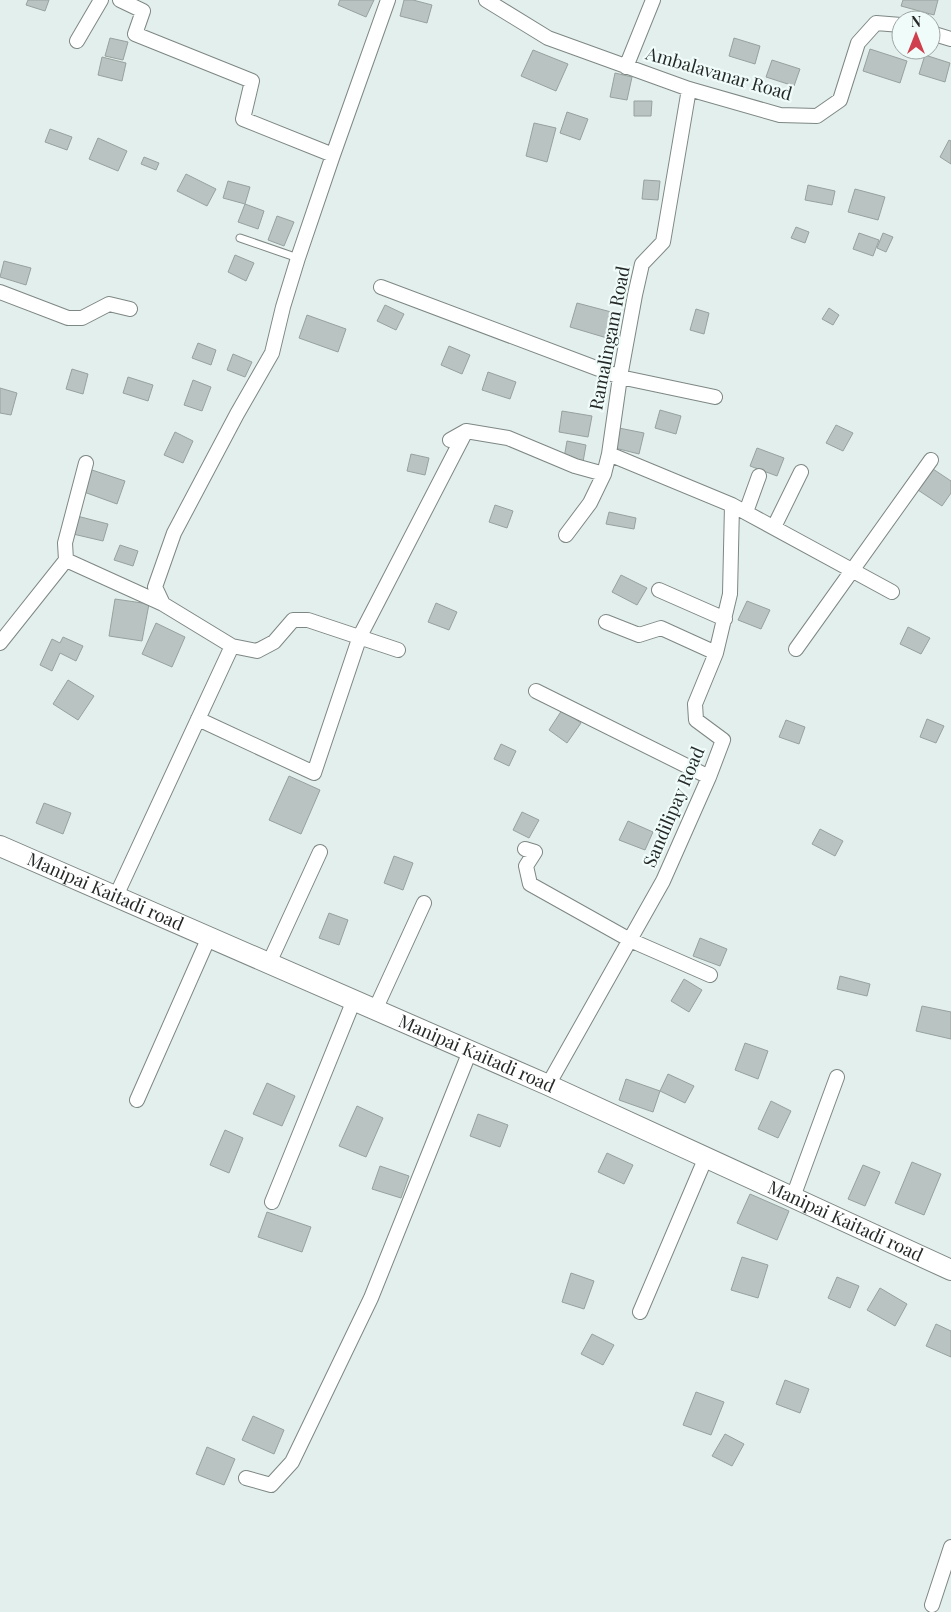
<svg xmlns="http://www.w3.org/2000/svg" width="951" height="1612" viewBox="0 0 951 1612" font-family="'Playfair Display',serif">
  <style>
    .building { fill: #b9c4c2; stroke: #97a29f }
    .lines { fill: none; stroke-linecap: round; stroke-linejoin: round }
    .lane-casing { stroke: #7d8784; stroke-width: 9 }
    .street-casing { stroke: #7d8784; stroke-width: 16 }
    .secondary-casing { stroke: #7d8784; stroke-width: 22 }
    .lane { stroke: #fff; stroke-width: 7 }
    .street { stroke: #fff; stroke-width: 14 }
    .secondary { stroke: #fff; stroke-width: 20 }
    .labels { text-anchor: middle; stroke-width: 4.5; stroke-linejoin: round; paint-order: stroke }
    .street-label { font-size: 18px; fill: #242827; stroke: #f0fcf9 }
  </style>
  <rect width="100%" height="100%" fill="#e3efec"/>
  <path class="building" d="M28 0H49L45 11 26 5Z
    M340 0H374L366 17 338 5Z
    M404 0H413L432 5 427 23 400 16Z
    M903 0H938L934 15 901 6Z
    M110 38 128 42 123 60 105 56Z
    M734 38 760 46 755 64 729 56Z
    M870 49 907 61 900 83 863 71Z
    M533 50 568 64 556 91 521 76Z
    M925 55 950 63 945 82 919 74Z
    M102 57 126 63 122 81 98 75Z
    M772 60 800 69 794 86 766 77Z
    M615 73 632 77 627 100 610 97Z
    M634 101H652L651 116H634Z
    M567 112 588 119 580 140 560 133Z
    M534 123 556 128 547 162 526 156Z
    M50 129 72 137 67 150 45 142Z
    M98 138 127 151 118 171 89 159Z
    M949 140 951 141V164L940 157Z
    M144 157 159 163 156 170 141 164Z
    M186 174 216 189 207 206 177 191Z
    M644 180 660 181 658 200 642 199Z
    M228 181 250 187 245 204 223 198Z
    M808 185 835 191 832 205 805 200Z
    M855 189 885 197 878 220 848 212Z
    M245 204 264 211 258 229 238 222Z
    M277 216 294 222 284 246 268 240Z
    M796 227 809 232 805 243 791 238Z
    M859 233 879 240 873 256 853 249Z
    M883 233 893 237 886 252 877 248Z
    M235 255 254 263 246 281 228 272Z
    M4 261 31 268 26 285 0 277Z
    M577 303 615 313 607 338 570 327Z
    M385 305 404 314 396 330 377 321Z
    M829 308 839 315 833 325 822 319Z
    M696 309 709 313 704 334 690 330Z
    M307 315 346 329 338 352 299 338Z
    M198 343 216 350 211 365 192 358Z
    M449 346 470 355 462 374 441 365Z
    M233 354 252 362 245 377 227 370Z
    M72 369 88 374 83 394 66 389Z
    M488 372 516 382 510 399 482 390Z
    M128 377 153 385 148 401 123 393Z
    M193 380 211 387 202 411 184 405Z
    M0 388 17 393 11 415 0 413Z
    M660 410 681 416 676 434 655 428Z
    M562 411 592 416 588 437 559 432Z
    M836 425 853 433 843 451 826 443Z
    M619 428 644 433 639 454 615 448Z
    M175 432 193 441 183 463 164 455Z
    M567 441 586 445 583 462 564 458Z
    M757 448 784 458 777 476 750 466Z
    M411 454 429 458 425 475 407 471Z
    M933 469 951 481V493L942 506 918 490Z
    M92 470 125 481 117 504 84 492Z
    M495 505 513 511 507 528 489 522Z
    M609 512 636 518 634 529 606 524Z
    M77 516 108 524 103 541 73 534Z
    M120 545 138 551 133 566 114 560Z
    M621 575 647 588 637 605 612 592Z
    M115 599 149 604 142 641 109 636Z
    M747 601 770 610 761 629 738 620Z
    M436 603 457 612 449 630 428 622Z
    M156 623 185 637 172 667 142 654Z
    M908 627 930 638 921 654 900 644Z
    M63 637 83 646 76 661 60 653 52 671 40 665 52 639 60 643Z
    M68 680 94 696 78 720 53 704Z
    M562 710 581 723 567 743 549 730Z
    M927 719 944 726 936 743 920 737Z
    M786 720 805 727 799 744 779 737Z
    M501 744 516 751 509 766 494 759Z
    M289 776 320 790 301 834 269 820Z
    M44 803 71 813 63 834 36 823Z
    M522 812 539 820 529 838 513 830Z
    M628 821 653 832 645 850 619 840Z
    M820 829 843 841 835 856 812 844Z
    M394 856 413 863 403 890 384 883Z
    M329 913 348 920 339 945 319 938Z
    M700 938 727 949 720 966 693 956Z
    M840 976 870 984 867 996 837 989Z
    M684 979 702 990 689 1012 671 1001Z
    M922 1006 951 1012V1039L916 1031Z
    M745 1043 768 1051 758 1079 735 1070Z
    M668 1074 694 1086 685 1103 660 1091Z
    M626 1079 660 1091 653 1112 619 1100Z
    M267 1083 295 1096 282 1126 253 1114Z
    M771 1101 791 1111 778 1138 758 1129Z
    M357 1106 383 1118 366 1157 339 1146Z
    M478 1114 508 1125 500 1147 470 1136Z
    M225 1130 243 1138 229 1173 210 1165Z
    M607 1153 633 1165 624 1184 598 1172Z
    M912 1162 941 1174 924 1215 895 1203Z
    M863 1165 880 1172 865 1206 848 1199Z
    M380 1166 409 1176 401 1198 372 1189Z
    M750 1194 789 1211 777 1240 737 1223Z
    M267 1212 311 1227 302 1252 258 1237Z
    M742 1257 768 1265 758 1298 731 1290Z
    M571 1273 594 1281 584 1309 562 1302Z
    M837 1277 859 1286 850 1308 828 1298Z
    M880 1288 907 1304 895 1326 867 1310Z
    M936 1324 951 1331V1357L926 1346Z
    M592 1334 614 1345 603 1365 581 1354Z
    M785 1380 809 1389 800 1413 776 1404Z
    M696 1392 724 1402 711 1435 683 1425Z
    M253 1416 284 1430 274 1454 242 1440Z
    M725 1434 744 1444 732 1466 712 1456Z
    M207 1447 235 1459 224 1485 196 1474Z"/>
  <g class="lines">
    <defs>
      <path id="lane" d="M240 238 298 258"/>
      <path id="street" d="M120 0 143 11 135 34 252 81 243 119 333 155
        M388 0 333 155 298 258 283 307 272 353 237 414 174 533 155 587 163 604 232 646 257 651 274 642 293 620H308L398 650
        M486 0 548 38 689 89 780 115 817 116 840 100 858 43 876 23 901 25
        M931 33 951 39
        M77 41 101 0
        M626 67 653 0
        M381 287 620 377 715 397
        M0 292 68 318H82L109 304 130 309
        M450 440 466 431 508 438 575 466 604 474
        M86 463 65 543 66 560 163 604
        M732 505 892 592
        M746 512 759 476
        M774 527 801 472
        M566 535 590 503 604 474 609 454 620 377 635 295 642 264 663 242 689 89
        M659 590 725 619
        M606 622 639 635 661 628 716 653
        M0 643 66 560
        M796 649 931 460
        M536 691 709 777
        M198 719 314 773 360 636 466 431
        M525 849 535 852 526 866 530 884 630 940 710 975
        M116 896 232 646
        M269 963 320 852
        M375 1010 424 903
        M548 1085 663 881 709 777 723 740 696 720 695 704 716 653 730 594 732 505 609 454
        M137 1100 209 937
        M793 1197 837 1077
        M272 1202 354 1000
        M640 1312 706 1157
        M246 1478 271 1485 292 1462 371 1298 470 1051
        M932 1605 951 1547"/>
      <g id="secondary">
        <path id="s1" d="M0 846 548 1085 951 1270"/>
      </g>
    </defs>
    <use href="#lane" class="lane-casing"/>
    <use href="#street" class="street-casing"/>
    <use href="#secondary" class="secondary-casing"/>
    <use href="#lane" class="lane"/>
    <use href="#street" class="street"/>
    <use href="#secondary" class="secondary"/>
  </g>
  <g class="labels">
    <g class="street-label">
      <text transform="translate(719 74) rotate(16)" y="6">Ambalavanar Road</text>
      <text transform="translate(610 338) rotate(-79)" y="6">Ramalingam Road</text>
      <text transform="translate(674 807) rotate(-67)" y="6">Sandilipay Road</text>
      <text dy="6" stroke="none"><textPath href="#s1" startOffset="115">Manipai Kaitadi road</textPath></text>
      <text dy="6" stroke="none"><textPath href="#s1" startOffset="520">Manipai Kaitadi road</textPath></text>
      <text dy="6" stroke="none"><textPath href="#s1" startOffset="925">Manipai Kaitadi road</textPath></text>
    </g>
  </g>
  <g transform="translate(916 35)"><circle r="24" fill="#f0fcf9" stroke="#9ea7a5"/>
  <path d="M0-4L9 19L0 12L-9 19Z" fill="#cf3f4e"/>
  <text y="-8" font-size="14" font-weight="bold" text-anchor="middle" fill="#242827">N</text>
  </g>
</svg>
